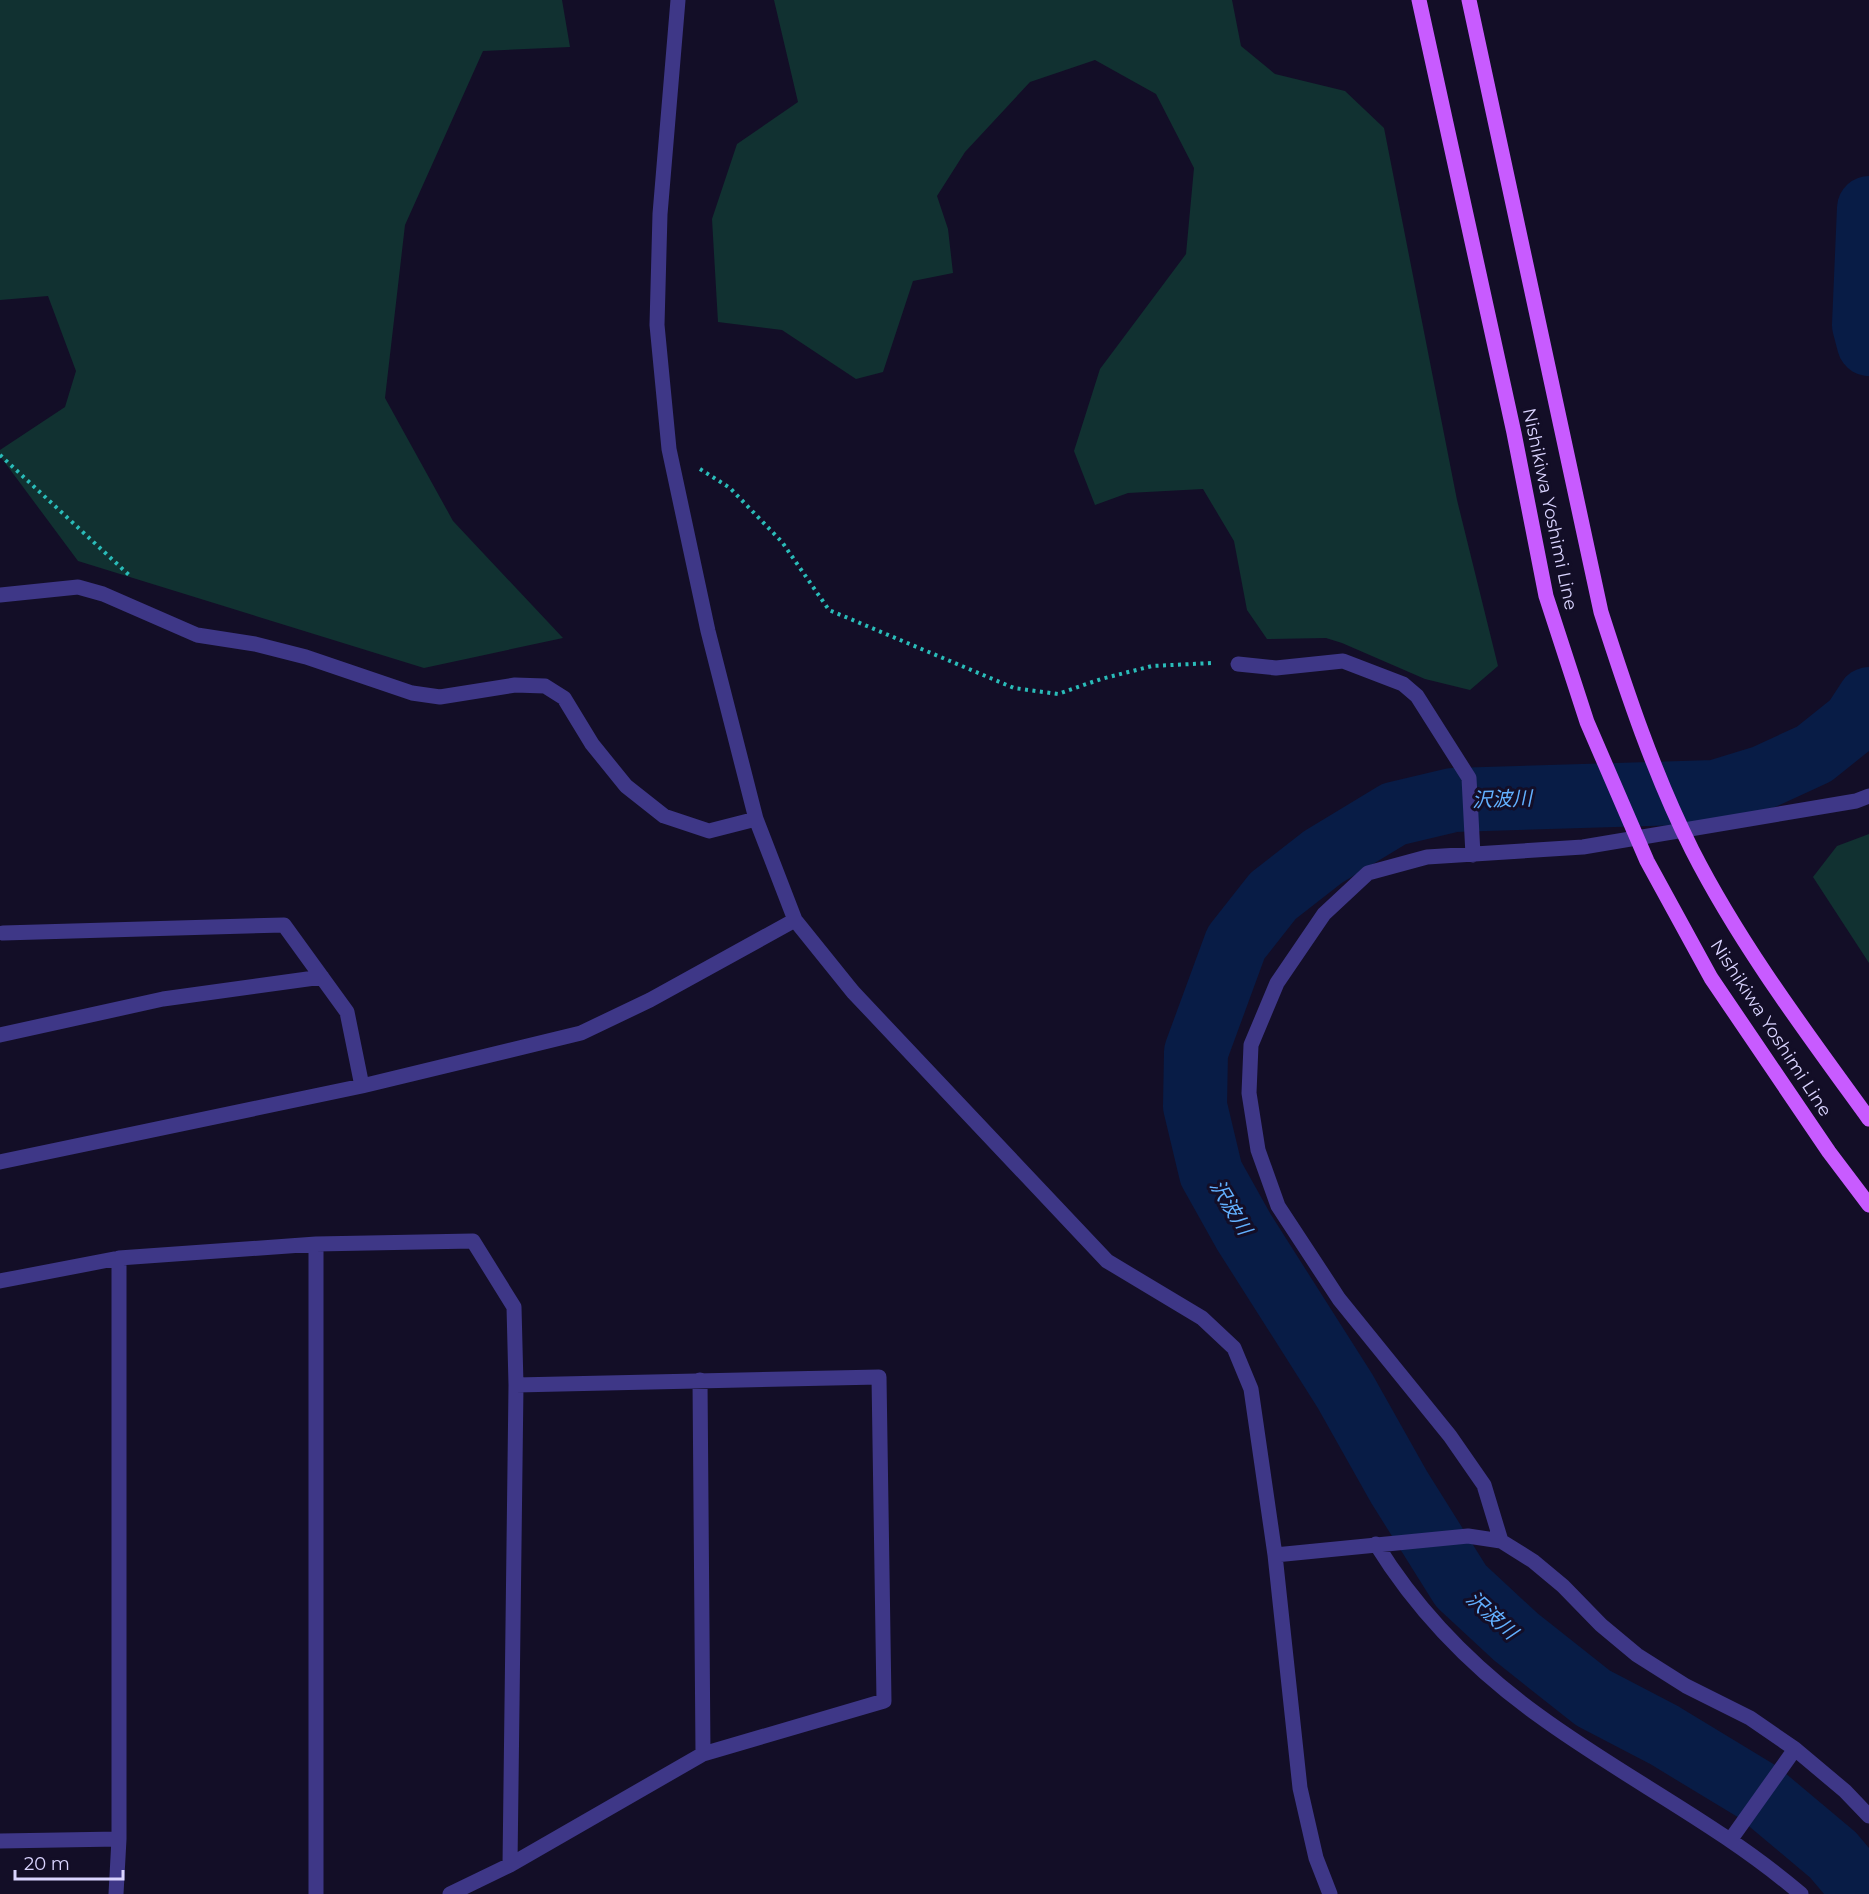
<svg xmlns="http://www.w3.org/2000/svg" width="1869" height="1894" viewBox="0 0 1869 1894" font-family="Montserrat,'Noto Sans JP',sans-serif">
  <style>
    .green { fill: #113131 }
    .lines { fill: none; stroke-linecap: round; stroke-linejoin: round }
    .river { stroke: #081c46; stroke-width: 64 }
    .path { stroke: #2abcb9; stroke-width: 4; stroke-dasharray: 3 4.5; stroke-linecap: butt }
    .minor { stroke: #3e3787; stroke-width: 15 }
    .major { stroke: #c85bff; stroke-width: 15 }
    .labels { text-anchor: middle; stroke-width: 6; stroke-linejoin: round; paint-order: stroke }
    .street-label { font-size: 18px; fill: #dad4ff; stroke: #130e27 }
    .water-label { font-size: 20px; font-style: italic; fill: #62b0ff; stroke: #130e27 }
  </style>
  <rect width="100%" height="100%" fill="#130e27"/>
  <path class="green" d="M0 0H562L570 47 483 51 405 225 385 398 453 521 563 638 424 668 78 561 0 456V450L65 407 76 371 48 296 0 300Z
    M774 0H1232L1241 46 1275 74 1345 91 1384 128 1457 500 1498 666 1470 690 1425 679 1342 643 1326 638 1267 639 1247 610 1234 541 1203 489 1128 493 1095 505 1074 451 1100 369 1186 254 1194 168 1156 94 1095 60 1030 82 965 152 937 196 948 229 953 273 913 281 883 372 856 379 782 330 718 322 712 219 737 144 798 102Z
    M1869 834V963L1813 877 1837 846Z"/>
  <g class="lines">
    <path class="river" d="M1869 208 1864 325 1869 344
      M1866 1894 1833 1855 1758 1792 1664 1735 1593 1698 1516 1637 1461 1586 1399 1487 1345 1391 1244 1232 1211 1173 1195 1106 1196 1052 1236 943 1273 896 1323 857 1394 814 1453 800 1715 792 1764 777 1814 754 1854 722 1869 699"/>
    <path class="path" d="M0 455 129 575
      M700 469 730 488 782 542 829 610 1014 688 1058 694 1101 679 1152 666 1213 663"/>
    <path class="minor" d="M678 0 660 214 657 325 669 449 708 631 756 819 795 920 853 992 1107 1261 1202 1318 1234 1348 1251 1389 1275 1555 1300 1788 1316 1858 1330 1894
      M0 595 78 587 103 594 197 635 255 644 306 657 412 693 440 697 515 685 545 686 564 698 592 744 626 786 664 816 709 831 756 819
      M1238 664 1276 668 1343 661 1403 684 1417 696 1469 778 1473 855
      M3 933 284 925 347 1012 362 1086
      M0 1035 163 999 322 977
      M0 1162 362 1086 581 1033 650 1000 795 920
      M316 1244V1894
      M0 1281 119 1258 316 1244 473 1241 514 1307 516 1385 510 1865
      M700 1380 703 1754
      M1501 1541 1484 1485 1450 1436 1339 1299 1278 1206 1258 1150 1249 1093 1251 1045 1277 983 1324 914 1368 873 1427 857 1583 847 1856 801 1869 796
      M1376 1544C1418 1612 1473 1668 1538 1715 1624 1778 1719 1824 1801 1894
      M1275 1555 1468 1536 1501 1541 1533 1561 1563 1586 1601 1625 1637 1655 1686 1686 1750 1718 1795 1749 1845 1791 1869 1816
      M1731 1839 1795 1749
      M0 1841 119 1839
      M116 1894 119 1839V1258
      M450 1894 510 1865 703 1754 884 1701 879 1377 516 1385"/>
    <path class="major" d="M1419 0 1514 433 1546 596 1587 722 1647 861 1711 978 1829 1152 1869 1205
      M1469 0 1601 612C1627 693 1654 774 1692 850 1741 946 1806 1032 1869 1119"/>
  </g>
  <g class="labels">
    <g class="street-label">
      <text transform="translate(1550 509) rotate(78)" y="6">Nishikiwa Yoshimi Line</text>
      <text transform="translate(1771 1028) rotate(57)" y="6">Nishikiwa Yoshimi Line</text>
    </g>
    <g class="water-label">
      <text transform="translate(1502 799) rotate(-2)" y="7">沢波川</text>
      <text transform="translate(1231 1207) rotate(59)" y="7">沢波川</text>
      <text transform="translate(1492 1615) rotate(42)" y="7">沢波川</text>
    </g>
  </g>
  <path d="M15 1870v9h108v-9" fill="none" stroke="#dad4ff" stroke-width="3"/>
  <text x="24" y="1870" font-size="18" fill="#dad4ff" stroke="#130e27" stroke-width="4.5" paint-order="stroke">20 m</text>
</svg>
